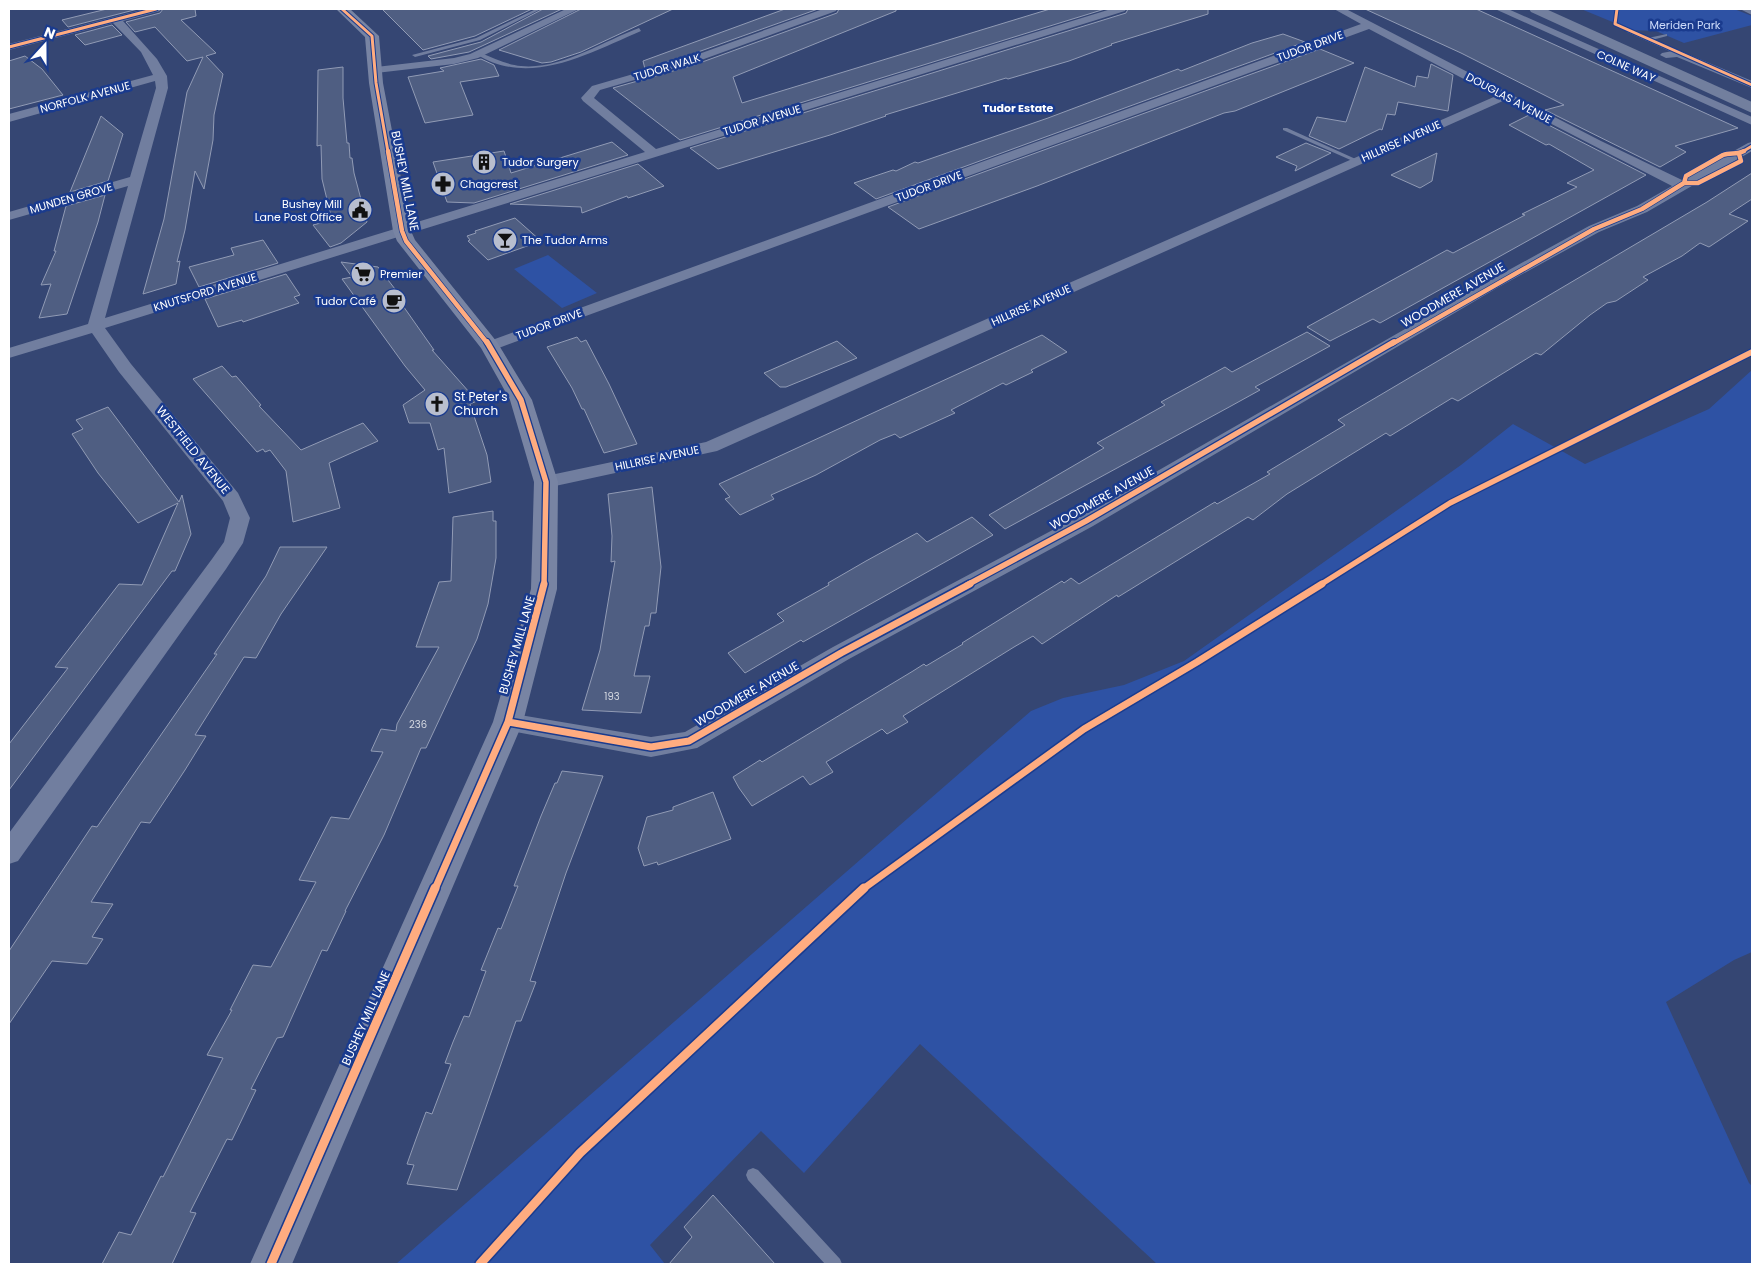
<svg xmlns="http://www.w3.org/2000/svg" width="1761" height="1273" viewBox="0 0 1761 1273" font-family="Poppins,sans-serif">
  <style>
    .green { fill: #2e52a4 }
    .building { fill: #4f5e82; stroke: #919bb5 }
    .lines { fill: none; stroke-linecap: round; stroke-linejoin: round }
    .lane { fill: #717e9f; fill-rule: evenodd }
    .street { fill: #717e9f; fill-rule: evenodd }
    .secondary { fill: #7884a3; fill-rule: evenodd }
    .highway { fill: #727f9e; fill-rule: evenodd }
    .cycleway-far4-casing { stroke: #1a3b8e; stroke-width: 5 }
    .cycleway-far3-casing { stroke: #1a3b8e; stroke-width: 6 }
    .cycleway-far2-casing { stroke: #1a3b8e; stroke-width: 8 }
    .cycleway-far1-casing { stroke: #1a3b8e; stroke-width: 10 }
    .cycleway-casing { stroke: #1a3b8e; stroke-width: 12 }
    .cycleway-far4 { stroke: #ffac80; stroke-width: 3 }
    .cycleway-far3 { stroke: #ffac80; stroke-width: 4.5 }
    .cycleway-far2 { stroke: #ffac80; stroke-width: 5.5 }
    .cycleway-far1 { stroke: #ffac80; stroke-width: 7 }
    .cycleway { stroke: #ffac80; stroke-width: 9 }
    .labels { text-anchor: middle; stroke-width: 5; stroke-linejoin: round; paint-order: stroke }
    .number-label { font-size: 10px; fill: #d3d7e0 }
    .far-park-label { font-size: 11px; fill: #cddbfa; stroke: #1a3b8e }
    .far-street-label { font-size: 11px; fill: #fff; stroke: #1a3b8e }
    .far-neighbourhood-label { font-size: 11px; font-weight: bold; fill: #fff; stroke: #1a3b8e }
    .far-poi-label { font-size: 11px; fill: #fff; stroke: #1a3b8e; text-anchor: start }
    .street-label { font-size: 12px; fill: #fff; stroke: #1a3b8e }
    .poi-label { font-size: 12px; fill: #fff; stroke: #1a3b8e; text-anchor: start }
  </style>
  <rect width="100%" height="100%" fill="#354673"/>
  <path class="green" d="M1581 9H1734L1752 16V25L1684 43 1656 31 1632 30Z
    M548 255 597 293 562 308 514 269Z
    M1752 370V952L1734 960 1666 1002 1749 1183 1752 1186V1264H1157L920 1044 804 1173 761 1131 650 1245 665 1264H396L1031 711 1063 698 1124 685 1184 661 1461 465 1513 424 1585 464 1709 409Z"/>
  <path class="building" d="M107 9H138L68 27 62 20Z
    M163 9H195L196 16 181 20 216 53 206 56 223 74 214 115 213 140 204 189 195 171 185 230 177 262 180 261 176 284 143 294 164 219 187 92 203 57 187 61 155 27 135 32 126 22 160 13Z
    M382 9H532L475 36 423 50Z
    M543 9H562L469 52 431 59 428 56 481 42Z
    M581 9H673L581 52 551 62 542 63 499 50Z
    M785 9H818L684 57 645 69 643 61Z
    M839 9H896V11L733 77 742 103 1050 9H1105L680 140 613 88 694 65 837 13Z
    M1128 9H1208V14L1111 44 1112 45 1069 61 1008 79 1006 78 885 115 886 116 830 135 718 169 690 148 1126 13Z
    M1365 9H1476L1738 128 1675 146 1686 152 1660 167 1545 110 1564 105 1461 53Z
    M112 25 122 35 85 45 75 35Z
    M1283 34 1305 42 876 199 854 183 893 170 896 171 915 162 918 163 1048 118 1178 69 1181 71 1252 43Z
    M1320 49 1354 63 1235 111 1224 113 1037 186 919 229 888 207Z
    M25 56 42 69 63 95 9 109V61Z
    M481 59 494 65 499 76 460 82 473 115 425 123 408 77 444 71 440 68Z
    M1431 64 1453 75 1448 111 1398 102 1395 115 1387 114 1382 130 1380 129 1339 149 1309 136 1317 117 1346 122 1365 67 1415 87 1417 76 1428 78Z
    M343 67V98L347 143H349L350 158H352L354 173 367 222 341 243 330 247 313 225 332 220 322 179 321 145 317 146 318 70Z
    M1529 115 1646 175 1380 323 1373 319 1330 341 1307 327 1447 250 1453 253 1525 215 1522 214 1577 187 1567 183 1594 170 1549 144 1546 145 1509 125Z
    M101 116 123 134 108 181 70 192Z
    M612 142 628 155 474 203 447 202 433 162 504 151 511 173Z
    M1306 143 1331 153 1295 171 1297 166 1276 157Z
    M1437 153 1432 181 1420 188 1391 175Z
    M638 164 664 186 628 198 627 196 582 213 581 207 510 204Z
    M1752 173V199L1729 214 1748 221 1709 247 1700 243 1682 256 1643 277 1648 280 1616 301 1607 303 1590 315 1541 355 1536 353 1458 401 1452 398 1390 436 1386 433 1287 494 1253 520 1248 517 1118 597 1117 595 1042 644 1033 636 1014 647 903 716 908 722 887 734 882 729 826 762 833 772 810 785 803 776 752 806 739 788 733 777 760 760 762 762 913 671 924 664 926 666 963 644 962 643 1062 581 1064 583 1071 578 1079 584 1215 502 1217 504 1270 474 1267 472 1345 425 1338 420 1707 202Z
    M105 195 98 222 67 314 39 318 51 284 41 285 56 251H54L66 206Z
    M515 218 541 241 488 260 468 241 470 240 467 236 476 233 475 231Z
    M263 240 278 263 199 287 189 267 234 255 231 248Z
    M341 262 378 267 405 302 401 303 434 350H432L477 401 470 404 487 455 491 482 449 493 444 448 438 450 430 423H409L403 405 425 390 405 366 342 279 352 277Z
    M286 274 300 295 294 297 299 303 243 322 242 320 218 327 205 299Z
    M1307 332 1330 346 1255 387 1260 390 1231 406 1005 529 989 515 1104 448 1097 443 1165 405 1161 402 1225 367 1232 372Z
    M1042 335 1067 352 1031 370 1033 372 1006 385 1003 383 951 410 955 413 900 438 895 434 880 440 816 475 771 495 774 499 740 515 725 499 730 497 719 484Z
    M577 337 581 342 586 340 609 384 637 444 604 453 584 409H582L572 388 547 347Z
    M837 341 857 358 786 387H780L764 373Z
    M222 366 232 377 236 376 261 405 259 406 301 450 363 423 378 441 329 463 340 508 293 522 286 471 270 450 265 452 263 449 257 452 193 379Z
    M108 407 179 502 182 495 191 534 175 571H172L9 790V744L68 668 55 667 119 584 142 585 178 503 138 523 98 473 72 434 83 429 76 420Z
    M652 487 661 567 656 613H651L649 626H645L634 676H650L641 713 582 710 600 650 615 561 611 562 612 536 608 494Z
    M493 511V521H496V558L488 604 477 639 426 748H421L384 835 345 911H346L327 951 322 950 283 1037 277 1038 251 1089 256 1090 232 1140 227 1139 190 1212 196 1213 172 1264H102L119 1232 131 1235 161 1176 163 1177 223 1058 207 1055 232 1010H230L253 965 271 967 316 882 299 880 331 817 349 819 383 752 371 751 381 729 396 731 397 724 439 647H416L439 582 451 581 453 517Z
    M972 517 993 535 803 642 801 640 745 673 728 653 784 621 777 614 829 585 828 583 866 561 917 533 927 542Z
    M280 547H327L281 614 256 658 244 657 195 735 206 736 185 770 150 823 141 822 91 902 113 904 92 937 103 939 87 964 52 961 9 1024V951L92 826 97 827 217 654H214L266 576Z
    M562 771 603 776 566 873 530 981 536 982 521 1021H516L457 1190 407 1184 414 1165 407 1164 416 1139 426 1112 432 1114 451 1064 445 1063 453 1042 464 1016 469 1017 486 971 481 970 498 928 501 929 518 886H514L541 816 555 783H557Z
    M713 792 731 839 658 865 657 862 644 866 638 848 647 817 673 810V807Z
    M713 1195 775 1264H669L692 1237 684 1227Z"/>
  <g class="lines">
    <path class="lane" d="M536 9H541L480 40 415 57 412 55 476 38Z
      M639 28 641 31C589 53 530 88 476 54L481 53C494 58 507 65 521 66 561 70 603 41 639 28Z
      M1629 29 1648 38 1667 34V36L1652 40 1681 53 1676 54 1627 32Z
      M1283 128H1287L1360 161 1355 162 1283 130Z
      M753 1168 758 1170 840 1259 842 1264H825L748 1180 746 1175 748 1170Z"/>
    <path class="street" d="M145 9H161L160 11 123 21 157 59 167 76 168 88 105 318 645 152 583 101 581 98 592 86 685 59 823 9H837L836 11 693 63 600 90 594 98 656 149 1111 9H1126L1125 11 105 328 131 364 238 493 250 518 243 543 226 569 18 861 9 864V833L212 559 224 542 230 518 223 501 119 372 92 333 9 358V348L88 324 128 186 9 220V212L130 177 156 88 155 81 9 122V114L153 75 141 52 113 23 9 50V44Z
      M566 9H579L478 58 454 64 376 73 370 70 376 67 454 58 470 54Z
      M1334 9H1346L1601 141 1682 180 1748 143 1752 142V151L1647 212 1599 232 1497 288 1093 526 849 659 697 748 651 757 500 729 497 722 500 715 508 713 651 737 685 732 833 647 1079 516 1487 282 1589 226 1637 206 1672 186 1505 100 717 451 546 488 539 486 537 482 539 478 546 476 706 442 1496 96 1369 29 496 349H484L482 346 484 343 1361 24Z
      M1495 9H1508L1752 117V125Z
      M1740 9H1752V15Z
      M1678 50 1752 81V88L1677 57 1666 58 1660 55 1662 53Z"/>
    <path class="secondary" d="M336 9H350L379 36 383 83 411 231 415 240 497 342 532 400 558 482 557 589 523 722 292 1264H250L493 722 531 589 534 482 510 400 481 348 397 241 393 231 369 83 365 37Z"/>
    <path class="highway" d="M1529 9H1546L1752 102V113L1531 12Z"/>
    <defs>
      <path id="cycleway-far4" d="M342 9 372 36 376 83 388 152
        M1617 9 1615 24 1752 85
        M9 47 156 9
        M1742 152 1752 146"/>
      <path id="cycleway-far3" d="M388 151 402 231 406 241 488 344
        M1684 183 1686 176 1723 155C1730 152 1737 155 1744 151
        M1392 344 1594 229 1642 209 1684 183H1698L1741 161 1739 154"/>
      <path id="cycleway-far2" d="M487 342 521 400 546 482 544 585
        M967 585 1086 521 1394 342
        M1320 585 1450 503 1752 352"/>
      <path id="cycleway-far1" d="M508 722 651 747 689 741 841 653 970 584
        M435 889 508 722 544 584
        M863 889 1084 729 1197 662 1322 584"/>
      <path id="cycleway" d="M271 1264 435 888
        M480 1264 580 1153 864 888"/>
    </defs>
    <use href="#cycleway-far4" class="cycleway-far4-casing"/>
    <use href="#cycleway-far3" class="cycleway-far3-casing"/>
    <use href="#cycleway-far2" class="cycleway-far2-casing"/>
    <use href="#cycleway-far1" class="cycleway-far1-casing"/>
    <use href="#cycleway" class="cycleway-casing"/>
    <use href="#cycleway-far4" class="cycleway-far4"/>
    <use href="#cycleway-far3" class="cycleway-far3"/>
    <use href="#cycleway-far2" class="cycleway-far2"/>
    <use href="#cycleway-far1" class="cycleway-far1"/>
    <use href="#cycleway" class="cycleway"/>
  </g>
  <defs>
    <symbol id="building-disc" viewBox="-11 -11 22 22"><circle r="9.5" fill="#b8bece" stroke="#1a3b8e"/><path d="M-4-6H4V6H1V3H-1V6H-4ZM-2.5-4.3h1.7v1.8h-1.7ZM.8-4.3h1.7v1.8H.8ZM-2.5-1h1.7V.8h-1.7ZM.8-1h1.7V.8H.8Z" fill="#111"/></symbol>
    <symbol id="pharmacy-disc" viewBox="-11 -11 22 22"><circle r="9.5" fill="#b8bece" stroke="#1a3b8e"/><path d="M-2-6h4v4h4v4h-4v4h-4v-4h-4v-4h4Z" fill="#111"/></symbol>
    <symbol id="civic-disc" viewBox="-11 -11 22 22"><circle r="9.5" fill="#b8bece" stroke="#1a3b8e"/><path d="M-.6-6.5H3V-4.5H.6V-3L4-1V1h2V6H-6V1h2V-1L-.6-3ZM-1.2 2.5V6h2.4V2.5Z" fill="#111"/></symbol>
    <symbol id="bar-disc" viewBox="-11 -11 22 22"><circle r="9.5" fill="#b8bece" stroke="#1a3b8e"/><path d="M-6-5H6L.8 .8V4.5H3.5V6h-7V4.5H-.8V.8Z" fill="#111"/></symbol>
    <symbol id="supermarket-disc" viewBox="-11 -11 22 22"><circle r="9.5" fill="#b8bece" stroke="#1a3b8e"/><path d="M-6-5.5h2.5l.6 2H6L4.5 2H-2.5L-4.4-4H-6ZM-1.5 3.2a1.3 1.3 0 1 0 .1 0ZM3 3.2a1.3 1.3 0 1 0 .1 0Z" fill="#111"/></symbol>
    <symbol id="cafe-disc" viewBox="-11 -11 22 22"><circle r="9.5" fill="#b8bece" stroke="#1a3b8e"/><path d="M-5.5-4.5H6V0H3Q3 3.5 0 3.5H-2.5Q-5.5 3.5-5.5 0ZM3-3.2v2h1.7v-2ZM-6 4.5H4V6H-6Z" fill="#111"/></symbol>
    <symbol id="church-disc" viewBox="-11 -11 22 22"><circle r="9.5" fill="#b8bece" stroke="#1a3b8e"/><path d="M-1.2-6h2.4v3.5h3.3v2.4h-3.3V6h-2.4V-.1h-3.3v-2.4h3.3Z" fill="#111"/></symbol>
  </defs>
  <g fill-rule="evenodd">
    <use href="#building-disc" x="470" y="148" width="28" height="28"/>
    <use href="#pharmacy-disc" x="429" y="170" width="28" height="28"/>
    <use href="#civic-disc" x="346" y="196" width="28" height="28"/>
    <use href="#bar-disc" x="491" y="226" width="28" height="28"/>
    <use href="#supermarket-disc" x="349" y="260" width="28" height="28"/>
    <use href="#cafe-disc" x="380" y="287" width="28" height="28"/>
    <use href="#church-disc" x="423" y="390" width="28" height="28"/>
  </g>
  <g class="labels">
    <g class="number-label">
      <text x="612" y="700">193</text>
      <text x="418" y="728">236</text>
    </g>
    <g class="far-park-label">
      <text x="1685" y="29">Meriden Park</text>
    </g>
    <g class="far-street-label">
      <text transform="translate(1310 46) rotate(-20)" y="4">TUDOR DRIVE</text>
      <text transform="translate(1626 66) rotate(24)" y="4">COLNE WAY</text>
      <text transform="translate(667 67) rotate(-17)" y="4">TUDOR WALK</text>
      <text transform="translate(85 97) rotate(-15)" y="4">NORFOLK AVENUE</text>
      <text transform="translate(1509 98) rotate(28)" y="4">DOUGLAS AVENUE</text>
      <text transform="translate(762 120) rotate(-17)" y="4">TUDOR AVENUE</text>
      <text transform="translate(1401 141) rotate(-24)" y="4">HILLRISE AVENUE</text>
      <text transform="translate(929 186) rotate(-20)" y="4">TUDOR DRIVE</text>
      <text transform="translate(71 198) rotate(-16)" y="4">MUNDEN GROVE</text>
      <text transform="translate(205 292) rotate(-17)" y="4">KNUTSFORD AVENUE</text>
      <text transform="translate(1031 305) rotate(-24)" y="4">HILLRISE AVENUE</text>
      <text transform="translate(549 324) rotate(-20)" y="4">TUDOR DRIVE</text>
      <text transform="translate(657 458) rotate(-12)" y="4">HILLRISE AVENUE</text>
    </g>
    <g class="far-neighbourhood-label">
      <text x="1018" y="112">Tudor Estate</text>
    </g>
    <g class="far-poi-label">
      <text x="502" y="166">Tudor Surgery</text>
      <text x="460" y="188">Chagcrest</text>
      <text x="342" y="208" text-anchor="end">Bushey Mill<tspan x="342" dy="13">Lane Post Office</tspan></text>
      <text x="522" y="244">The Tudor Arms</text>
      <text x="380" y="278">Premier</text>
      <text x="376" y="305" text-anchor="end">Tudor Café</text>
    </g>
    <g class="street-label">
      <text transform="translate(405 181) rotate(79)" y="4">BUSHEY MILL LANE</text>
      <text transform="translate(1453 295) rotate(-30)" y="4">WOODMERE AVENUE</text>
      <text transform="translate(193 450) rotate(51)" y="4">WESTFIELD AVENUE</text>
      <text transform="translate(1102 498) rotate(-29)" y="4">WOODMERE AVENUE</text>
      <text transform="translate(517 645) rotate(-74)" y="4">BUSHEY MILL LANE</text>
      <text transform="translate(747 694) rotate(-30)" y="4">WOODMERE AVENUE</text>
      <text transform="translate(366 1018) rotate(-66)" y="4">BUSHEY MILL LANE</text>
    </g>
    <g class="poi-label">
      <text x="454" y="401">St Peter's<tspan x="454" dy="14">Church</tspan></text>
    </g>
  </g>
  <rect width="1761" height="1273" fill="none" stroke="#ffffff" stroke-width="20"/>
  <g transform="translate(45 45) rotate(21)" stroke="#1a3b8e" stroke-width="4" paint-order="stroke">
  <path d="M0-4L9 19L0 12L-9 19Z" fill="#ffffff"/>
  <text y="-8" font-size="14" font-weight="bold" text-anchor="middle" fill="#ffffff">N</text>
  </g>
</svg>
